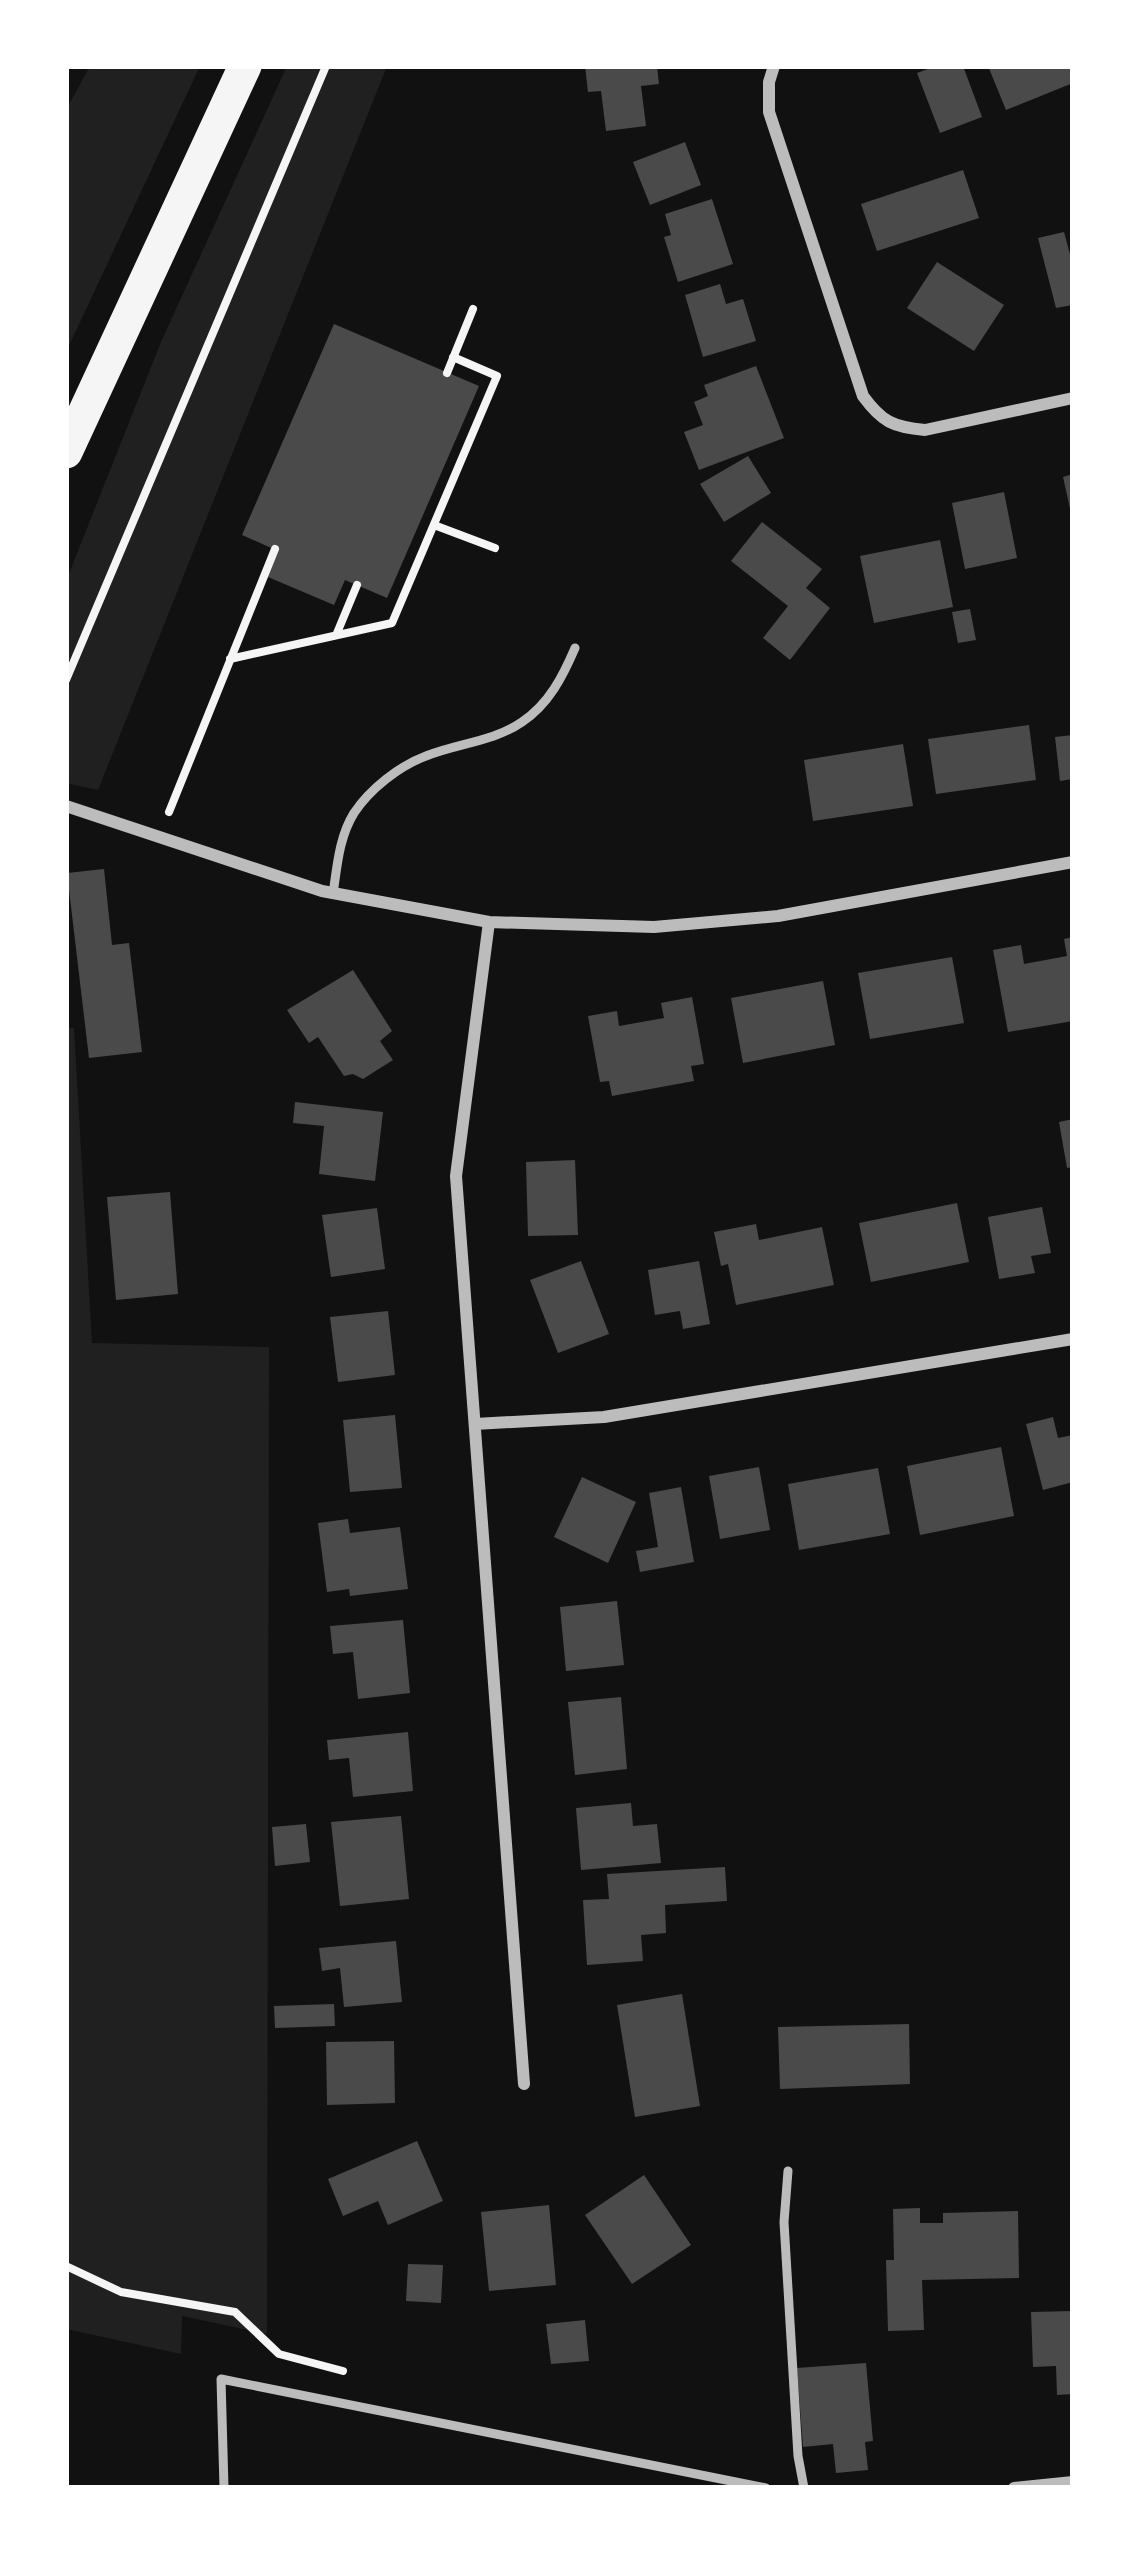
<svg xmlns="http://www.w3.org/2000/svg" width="1139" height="2554" viewBox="0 0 1139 2554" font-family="'Sofia Sans Condensed',sans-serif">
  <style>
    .green { fill: #202020 }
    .building { fill: #4a4a4a }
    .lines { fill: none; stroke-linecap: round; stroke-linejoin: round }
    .path { stroke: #f5f5f5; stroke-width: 8 }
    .service { stroke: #bcbcbc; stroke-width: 9 }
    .minor { stroke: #bcbcbc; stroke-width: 12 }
    .trunk { stroke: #f5f5f5; stroke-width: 33 }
  </style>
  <rect width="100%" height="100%" fill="#111"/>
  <path class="green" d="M90 66H200L66 352V110Z
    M287 66H387L98 790 66 783V581L161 342Z
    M66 1028H74L92 1343 269 1347 267 2334 182 2316 181 2354 66 2329Z"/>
  <path class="building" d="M585 66H657L659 84 641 86 646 126 606 131 601 91 588 92Z
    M936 66H963L982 117 940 133 917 73Z
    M988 66H1073V83L1006 110Z
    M685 142 701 185 650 205 633 162Z
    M963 170 979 218 877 251 861 204Z
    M712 199 733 264 678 282 664 237 671 235 665 214Z
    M1064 232 1071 258 1073 257V305L1056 308 1038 238Z
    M937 262 1004 305 974 351 907 308Z
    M720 284 726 304 743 299 756 341 703 357 685 295Z
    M334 324 479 386 387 598 345 580 334 605 268 577 278 551 242 535Z
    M756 366 784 438 699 470 684 432 703 425 694 402 708 396 704 385Z
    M748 456 771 493 724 522 700 484Z
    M1073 474V512L1071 513 1063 477Z
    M1004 492 1017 558 965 569 952 503Z
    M762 522 822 569 806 588 830 608 790 660 763 638 788 606 731 561Z
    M940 540 953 607 874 623 860 556Z
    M970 609 976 640 958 643 952 612Z
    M1029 725 1036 780 936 794 928 739Z
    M1073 735V779L1060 781 1055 737Z
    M903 744 913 806 813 821 804 760Z
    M104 869 112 945 129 943 142 1052 89 1058 67 873Z
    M1073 937V1021L1008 1032 993 950 1021 945 1024 964 1067 956 1064 939Z
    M952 957 964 1023 870 1039 858 973Z
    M353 970 392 1031 380 1041 393 1060 363 1079 353 1074 344 1076 318 1037 309 1043 287 1010Z
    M823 981 835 1045 743 1063 731 998Z
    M692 997 704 1064 691 1066 694 1081 612 1096 609 1081 600 1082 588 1016 617 1011 619 1026 664 1018 661 1003Z
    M295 1102 383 1112 375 1181 319 1174 324 1126 293 1123Z
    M1073 1119V1167L1067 1168 1059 1122Z
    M575 1160 578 1235 528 1236 526 1162Z
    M170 1192 178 1294 116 1300 107 1197Z
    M957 1203 969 1262 871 1282 859 1223Z
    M1042 1207 1051 1253 1031 1256 1035 1273 999 1279 988 1217Z
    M377 1208 385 1269 331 1277 322 1215Z
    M756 1224 759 1240 822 1227 834 1285 736 1305 728 1264 721 1266 714 1232Z
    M581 1261 609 1334 558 1353 530 1280Z
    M699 1261 710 1324 683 1329 680 1311 655 1315 648 1270Z
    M388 1311 395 1375 338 1382 330 1317Z
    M395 1415 402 1488 350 1492 343 1420Z
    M1053 1417 1058 1438 1073 1435V1482L1043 1490 1026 1424Z
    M1001 1447 1014 1516 920 1535 907 1466Z
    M759 1467 770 1530 720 1539 709 1476Z
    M878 1468 890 1534 799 1550 788 1484Z
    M582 1477 636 1502 608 1563 554 1537Z
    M681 1487 694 1562 640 1572 636 1551 658 1547 649 1493Z
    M348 1519 350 1533 400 1527 408 1589 350 1596 349 1589 327 1592 318 1523Z
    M617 1601 624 1665 566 1671 560 1607Z
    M403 1620 410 1693 358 1699 353 1652 333 1654 330 1626Z
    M621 1697 627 1769 575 1775 568 1702Z
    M408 1732 413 1791 353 1797 349 1758 329 1760 327 1740Z
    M631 1803 633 1826 657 1824 661 1863 581 1870 576 1808Z
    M401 1816 409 1899 340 1906 331 1822Z
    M306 1824 310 1862 275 1866 272 1827Z
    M725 1867 727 1901 665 1905 666 1933 641 1935 643 1961 587 1965 583 1900 609 1899 607 1874Z
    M396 1941 402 2002 344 2007 340 1968 322 1971 319 1948Z
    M682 1994 700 2106 635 2117 617 2005Z
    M334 2004 335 2026 275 2028 274 2006Z
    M909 2024 910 2084 780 2089 778 2027Z
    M394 2041 395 2103 327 2105 326 2042Z
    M417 2141 443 2201 388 2225 378 2201 343 2216 328 2179Z
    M644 2175 691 2245 632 2284 585 2215Z
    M549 2205 556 2285 489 2291 481 2212Z
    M920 2208V2223H943V2213L1018 2211 1019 2278 922 2280 924 2330 888 2331 886 2260H894L893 2209Z
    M408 2264 443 2265 441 2303 406 2301Z
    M1073 2311V2394L1057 2395 1056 2366 1033 2367 1031 2312Z
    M585 2320 589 2361 551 2364 546 2324Z
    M866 2363 873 2441 865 2442 868 2470 836 2473 833 2444 803 2447 797 2368Z"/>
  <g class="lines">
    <path class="path" d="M447 373 473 309
      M434 525 495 548
      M337 633 357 585
      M230 659 392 623 497 376 453 357
      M66 680 326 66
      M169 812 275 549
      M66 2266 121 2292 235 2312 279 2354 343 2371"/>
    <path class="service" d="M333 894C337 867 339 837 354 813 370 789 399 766 426 756 458 743 493 742 522 722 549 704 563 676 575 648
      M788 2171 784 2222 798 2456 804 2488
      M224 2488 221 2379 766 2488"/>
    <path class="minor" d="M774 66 769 82V112L863 396C882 422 893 427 925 430L1073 398
      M66 806 322 891 489 922 654 927 778 916 1073 862
      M489 922 456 1176 524 2084
      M475 1424 604 1417 1073 1339
      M1014 2488 1073 2482"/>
    <path class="trunk" d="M66 452 245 66"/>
  </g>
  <rect width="1139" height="2554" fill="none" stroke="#ffffff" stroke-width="138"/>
</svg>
